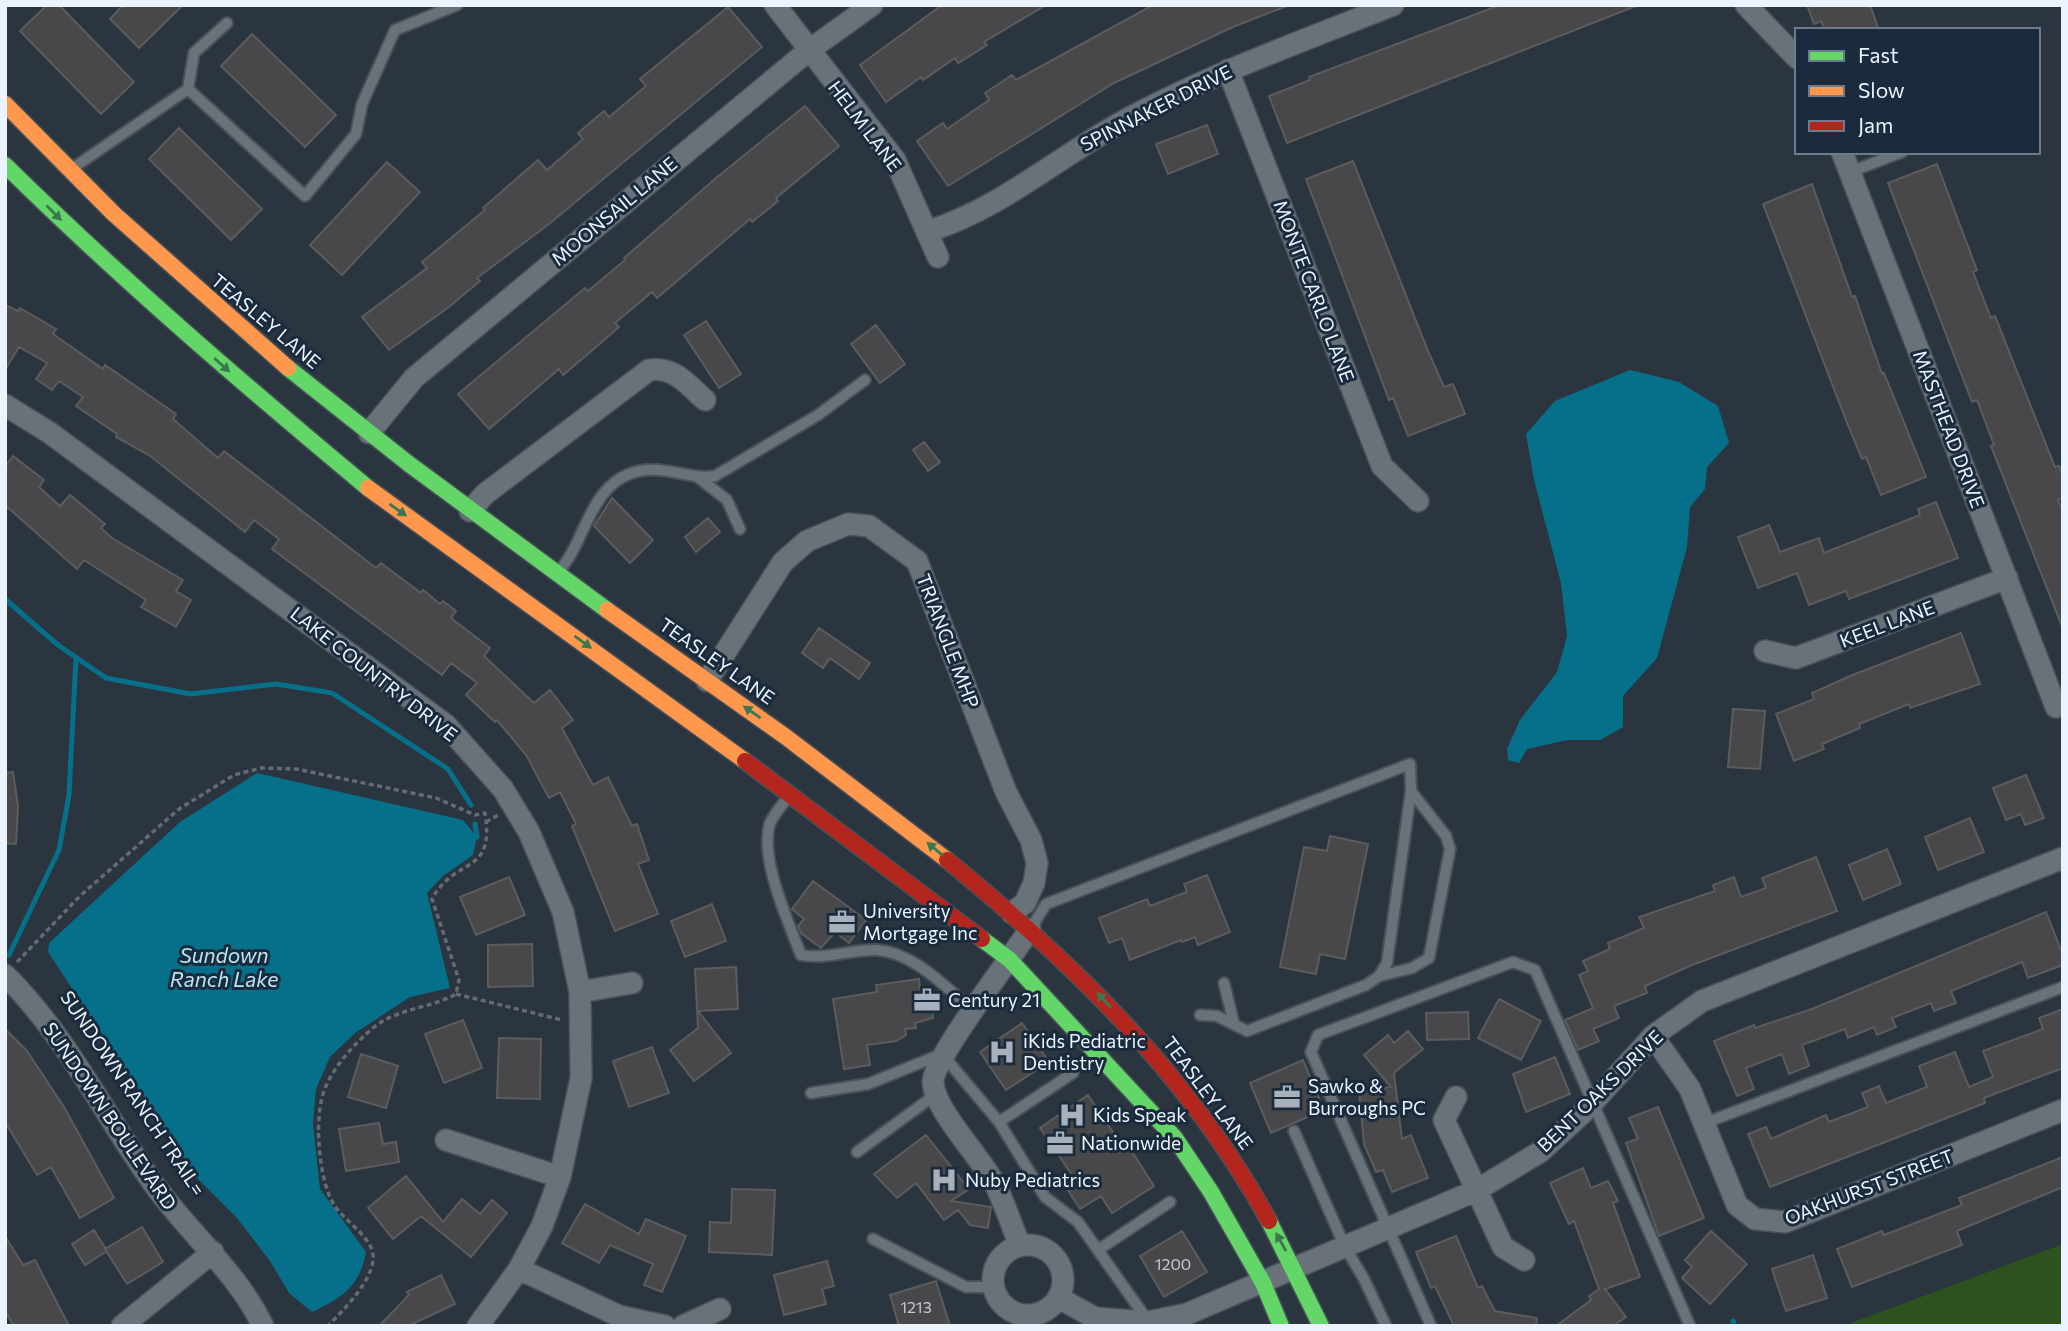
<svg xmlns="http://www.w3.org/2000/svg" width="2068" height="1331" viewBox="0 0 2068 1331" font-family="Commissioner,sans-serif">
  <style>
    .green { fill: #2e5120 }
    .water { fill: #06708b }
    .lines { fill: none; stroke-linecap: round; stroke-linejoin: round }
    .stream { stroke: #06708b; stroke-width: 5 }
    .building { fill: #48484a; stroke: #5c5c5d; stroke-width: 2 }
    .lane-casing { stroke: #485058; stroke-width: 14 }
    .street-casing { stroke: #485058; stroke-width: 24 }
    .fast-casing { stroke: #485058; stroke-width: 19 }
    .slow-casing { stroke: #485058; stroke-width: 19 }
    .jam-casing { stroke: #485058; stroke-width: 19 }
    .path { stroke: #646c73; stroke-width: 3.5; stroke-dasharray: 5 3.5; stroke-linecap: butt }
    .lane { stroke: #697179; stroke-width: 10 }
    .street { stroke: #697179; stroke-width: 21 }
    .fast { stroke: #63d668; stroke-width: 16 }
    .slow { stroke: #ff974d; stroke-width: 16 }
    .jam { stroke: #b3261e; stroke-width: 16 }
    .oneway { fill: #3a7850 }
    .labels { text-anchor: middle; stroke-width: 6; stroke-linejoin: round; paint-order: stroke }
    .number-label { font-size: 16px; fill: #c2c9d1 }
    .street-label { font-size: 19px; fill: #ebf4fe; stroke: #192b3c }
    .poi-label { font-size: 19px; fill: #ebf4fe; stroke: #192b3c; text-anchor: start }
    .water-label { font-size: 21px; font-style: italic; fill: #b9e5f5; stroke: #192b3c }
  </style>
  <rect width="100%" height="100%" fill="#2b353f"/>
  <path class="green" d="M2063 1244V1326H1843Z"/>
  <path class="water" d="M1630 370 1679 382 1718 406 1729 443 1707 467 1705 489 1690 507 1687 547 1657 658 1623 696V727L1600 740H1567L1527 749 1519 763 1508 760 1507 749 1520 720 1557 672 1567 636 1561 583 1534 480 1526 434 1555 401Z
    M257 773 463 820 477 837 473 855 443 876 427 893 450 988 410 997 355 1033 330 1057 316 1089 313 1124 320 1189 366 1252C360 1286 342 1298 312 1312L289 1293 270 1261 237 1218 196 1177 48 952 49 943 180 822Z"/>
  <g class="lines">
    <path class="stream" d="M5 599 58 645 106 678 191 694 276 684 332 693 448 769 471 805
      M475 824 477 837
      M9 955 59 850 69 795 76 658
      M1733 1321 1735 1326"/>
  </g>
  <path class="building" d="M47 5H59L134 82 101 114 20 31Z
    M123 5H183L139 48 110 19Z
    M942 5H1046L984 42 987 45 958 63 955 58 923 80 921 77 886 102 860 65Z
    M1153 5 1287 6 1235 26 1114 83 948 186 917 141 943 123 947 129 989 100 985 93 1012 75 1016 80Z
    M1500 5 1636 6 1287 143 1269 96 1310 80 1309 77Z
    M1807 5H1870L1879 30H1825L1821 21 1814 24Z
    M728 7 762 47 549 224 477 278 480 281 449 307 389 350 362 317 427 268 422 262 485 210 483 208 538 160 547 170 583 139 578 133 604 111 609 117 646 86 640 79Z
    M252 34 336 115 305 147 221 66Z
    M805 106 839 146 776 198 778 201 752 222 750 219 657 298 652 292 615 323 619 327 588 354 563 375 559 369 489 429 458 394 585 288 588 291 625 260 624 258 716 178Z
    M1207 125 1218 154 1168 174 1156 144Z
    M179 128 262 209 231 240 149 159Z
    M1353 161 1428 351 1444 387 1453 384 1465 414 1408 436 1393 398 1389 400 1306 179Z
    M387 162 420 192 342 275 310 245Z
    M1937 164 1977 270 1973 272 1991 318 1995 316 2055 467 2059 466 2063 476V498L2058 500 2063 511V629L1991 446 1994 445 1977 400 1972 402 1888 183Z
    M1812 184 1852 297 1855 296 1882 374 1884 373 1926 477 1881 495 1866 457 1862 459 1847 423 1763 204Z
    M5 305 18 311 20 308 56 329 53 334 103 369 105 365 176 414 173 419 218 458 224 451 376 568 381 563 421 593 423 590 440 604 443 601 456 611 451 618 490 648 484 656 534 703 550 690 573 720 562 728 593 785 608 777 632 826 637 824 649 860 638 864 658 914 615 931 572 826 576 824 560 792 549 798 526 755 497 720 495 722 466 695 477 683 451 663 442 675 272 549 279 539 254 520 245 532 149 455 116 437 117 434 76 406 83 397 59 381 52 390 36 379 47 363 19 347 5 370Z
    M706 321 741 374 719 388 684 335Z
    M876 325 905 364 880 383 851 344Z
    M924 442 940 462 928 471 913 450Z
    M13 456 44 480 39 487 60 506 70 495 105 524 101 528 112 538 183 580 176 591 191 600 176 627 141 607 146 600 84 560 77 569 5 505V467Z
    M612 498 653 540 630 563 594 526Z
    M1936 502 1958 558 1849 599 1846 591 1809 605 1797 573 1758 588 1738 537 1769 525 1780 552 1819 538 1824 553 1920 515 1918 509Z
    M708 518 720 532 696 552 685 537Z
    M819 628 870 663 859 679 830 658 823 668 802 653Z
    M1961 633 1980 684 1910 708 1909 704 1859 724 1860 728 1822 744 1824 749 1794 761 1776 714 1814 699 1812 693 1850 676Z
    M1733 709 1765 711 1760 769 1728 767Z
    M13 772 18 806 16 844 5 843V773Z
    M2026 775 2044 818 2025 825 2021 814 2006 820 1993 788Z
    M1970 818 1984 852 1938 870 1925 837Z
    M1330 836 1368 844 1345 959 1320 954 1316 974 1280 967 1304 847 1327 851Z
    M1887 849 1901 884 1863 900 1849 865Z
    M1816 857 1837 911 1692 965 1645 986 1647 993 1614 1006 1619 1018 1593 1029 1599 1041 1578 1050 1565 1020 1593 1008 1579 975 1588 971 1583 961 1610 949 1608 943 1644 928 1639 917 1715 891 1713 885 1734 877 1741 897 1766 888 1762 878Z
    M1207 875 1230 932 1198 945 1195 937 1182 942 1181 940 1130 960 1122 938 1109 943 1099 918 1147 899 1150 906 1187 892 1184 884Z
    M509 877 525 915 476 935 460 897Z
    M813 881 866 920 849 943 835 932 821 948 801 933 798 926 804 919 792 909Z
    M712 904 726 941 685 957 671 921Z
    M2046 912 2063 955V965L2028 978 2022 962 1951 991 1956 1003 1934 1011 1931 1003 1892 1018 1896 1027 1877 1035 1874 1027 1848 1038 1845 1029 1802 1045 1809 1066 1789 1074 1782 1054 1746 1068 1754 1089 1737 1096 1714 1041 1754 1025 1755 1028 1812 1009Z
    M532 944 533 986 488 987V945Z
    M736 967 738 1009 698 1011 731 1053 694 1081 670 1050 698 1028 695 969Z
    M919 979 920 988 929 987 933 1018 915 1023 916 1028 905 1029 906 1035 896 1041 867 1045 870 1065 844 1069 833 999 877 992 876 985Z
    M1499 999 1541 1021 1521 1060 1478 1038Z
    M2063 1009V1068L1984 1098 1985 1103 1770 1187 1748 1134 1766 1127 1771 1139 1826 1115 1829 1122 1868 1107 1862 1093 1879 1086 1886 1103 1927 1087 1919 1066 1955 1052 1969 1087 1993 1077 1983 1051 2043 1029 2039 1018Z
    M1468 1012 1469 1039 1427 1040 1426 1013Z
    M463 1020 482 1068 444 1083 425 1034Z
    M1022 1023 1049 1062 1006 1090 980 1052Z
    M5 1029 27 1051 64 1107 114 1198 80 1218 51 1167 37 1175 5 1122Z
    M1408 1031 1423 1049 1394 1073 1402 1139 1411 1135 1428 1178 1392 1192 1383 1170 1376 1172 1364 1144 1359 1090 1391 1087 1364 1055 1388 1035 1394 1043Z
    M499 1038 541 1039 540 1099 497 1098Z
    M652 1047 669 1093 629 1107 613 1061Z
    M361 1054 398 1066 386 1108 348 1097Z
    M1555 1057 1570 1094 1526 1112 1513 1074Z
    M1303 1060 1324 1110 1271 1133 1250 1083Z
    M1088 1095 1125 1150 1129 1147 1154 1186 1112 1213 1101 1196 1080 1209 1066 1187 1076 1181 1040 1128Z
    M1658 1107 1704 1218 1659 1236 1626 1143 1638 1139 1629 1118Z
    M379 1123 383 1144 396 1142 399 1162 346 1171 339 1129Z
    M926 1135 969 1189 951 1201 991 1207 988 1228 970 1225 958 1210 944 1220 916 1183 897 1198 874 1174Z
    M2063 1157V1187L1957 1231 1962 1245 1852 1287 1837 1249 1882 1231 1884 1235 1962 1205 1959 1198Z
    M1583 1168 1591 1188 1608 1181 1618 1201 1613 1203 1640 1277 1605 1289 1626 1317 1613 1326H1556L1591 1300 1589 1296 1599 1289 1574 1221 1569 1224 1550 1183Z
    M406 1176 443 1222 462 1199 480 1214 492 1200 507 1213 471 1257 421 1216 393 1239 368 1208Z
    M732 1189 775 1190 772 1255 709 1252 710 1222 731 1223Z
    M585 1204 639 1234 646 1219 686 1236 662 1292 644 1285 653 1264 610 1245 599 1263 562 1243Z
    M142 1227 163 1262 127 1284 105 1249Z
    M94 1230 107 1251 85 1265 72 1244Z
    M1182 1231 1207 1272 1164 1297 1140 1256Z
    M1711 1231 1747 1264 1710 1304 1682 1278 1692 1267 1685 1260Z
    M5 1236 23 1265 35 1260 69 1326H14L5 1311Z
    M1456 1236 1478 1288 1482 1286 1495 1311 1537 1318 1536 1326H1454L1435 1286 1431 1288 1416 1252Z
    M1813 1255 1827 1298 1786 1311 1772 1269Z
    M827 1261 834 1286 822 1289 826 1304 784 1315 774 1275Z
    M441 1275 455 1304 408 1326H379L409 1295 407 1292Z
    M936 1281 950 1326H899L890 1295Z"/>
  <g class="lines">
    <defs>
      <path id="lane" d="M188 89 194 53 227 23
        M70 170 188 89 305 196 356 134 362 104 395 30 457 5
        M1850 172 1902 152
        M699 478 727 500 740 529
        M558 572C588 541 589 476 646 470 670 467 691 480 715 476L818 415 865 380
        M789 796C783 804 774 814 770 823 759 858 788 921 801 955 827 960 851 949 877 950 915 953 946 988 974 1011
        M1032 927 1046 904 1410 764 1411 791 1387 963 1379 976 1366 985 1247 1031 1217 1016 1200 1015
        M1379 976 1412 968 1429 958 1450 849 1446 836 1411 791
        M1224 983 1234 1024
        M811 1093 868 1084 942 1054 999 1122 1045 1197 1078 1222 1148 1321
        M999 1122 1073 1073
        M1705 1123 2063 987
        M1294 1131 1345 1247 1364 1279 1386 1326
        M857 1152 935 1095
        M873 1239 966 1287H993
        M1098 1250 1170 1202
        M1019 1326 1020 1315
        M1431 1326 1311 1052 1318 1035 1513 962 1535 970 1690 1326"/>
      <path id="street" d="M775 5 895 160 938 257
        M1746 5 1797 58
        M1228 70 1382 466 1418 501
        M1842 152 2056 707
        M929 231C1003 208 1064 152 1133 116 1216 72 1305 40 1393 5
        M5 405 50 433 446 725 503 789 529 832 563 912 580 992 581 1078 560 1177 542 1226 519 1269 478 1326
        M369 433 414 378 808 51 872 5
        M470 511 485 494 649 370C674 366 687 384 705 400
        M1765 651 1796 658 2007 578
        M707 681 783 562 807 541 848 524 869 526 917 561 1006 792 1031 840 1037 863 1034 883 1025 903 1012 913
        M5 975C68 1037 105 1117 156 1187 191 1235 237 1272 263 1326
        M580 992 632 983
        M1653 1036 1690 1089 1737 1205 1755 1219 1785 1222 2063 1110
        M1456 1097 1444 1120 1503 1247 1524 1260
        M446 1140 560 1177
        M993 1280a35 35 0 1 1 70 0a35 35 0 1 1-70 0Z
        M1020 1246C1012 1226 1005 1205 996 1186 981 1157 934 1110 933 1082 933 1058 1013 956 1030 929
        M519 1269 619 1316 665 1326
        M1059 1298 1095 1318 1148 1322 1187 1314 1475 1191 1540 1152 1587 1109 1653 1036 1702 1001 2063 858
        M122 1326 213 1252
        M683 1326 720 1309"/>
      <path id="fast" d="M5 165C121 279 243 384 368 488
        M288 368 409 464 607 610
        M982 939 1010 960 1175 1138 1211 1192 1263 1283 1281 1326
        M1269 1221 1321 1326"/>
      <path id="slow" d="M5 104 114 214 288 368
        M368 488 745 761
        M607 610 786 737 947 860"/>
      <path id="jam" d="M745 761 982 939
        M947 860C1073 963 1190 1076 1269 1221"/>
    </defs>
    <use href="#lane" class="lane-casing"/>
    <use href="#street" class="street-casing"/>
    <use href="#fast" class="fast-casing"/>
    <use href="#slow" class="slow-casing"/>
    <use href="#jam" class="jam-casing"/>
    <path class="path" d="M486 822 500 814
      M17 962 80 896 179 809 234 775 261 768 296 769 436 798 475 815 485 813C495 877 456 855 432 899L459 980 456 994C429 1009 397 1008 373 1028 354 1044 336 1064 326 1086 313 1113 318 1179 334 1205 344 1221 376 1239 373 1260 371 1283 343 1310 328 1326
      M456 994 562 1020"/>
    <use href="#lane" class="lane"/>
    <use href="#street" class="street"/>
    <use href="#fast" class="fast"/>
    <use href="#slow" class="slow"/>
    <use href="#jam" class="jam"/>
  </g>
  <defs><path id="oneway-solid" d="M-6-.8H1V-3.2L6.5 0L1 3.2V.8H-6Z" transform="scale(1.75)"/></defs>
  <g class="oneway">
    <use href="#oneway-solid" transform="translate(54 213) rotate(45)"/>
    <use href="#oneway-solid" transform="translate(222 365) rotate(42)"/>
    <use href="#oneway-solid" transform="translate(398 510) rotate(35)"/>
    <use href="#oneway-solid" transform="translate(583 642) rotate(36)"/>
    <use href="#oneway-solid" transform="translate(752 712) rotate(-145)"/>
    <use href="#oneway-solid" transform="translate(935 849) rotate(-140)"/>
    <use href="#oneway-solid" transform="translate(1104 1000) rotate(-132)"/>
    <use href="#oneway-solid" transform="translate(1281 1242) rotate(-119)"/>
  </g>
  <defs>
    <symbol id="office-bare" viewBox="-9 -9 18 18"><path d="M-6-3h4V-5.5h4V-3h4V5H-6ZM-1-4.5V-3h2v-1.5ZM-6 0V1H6V0Z" fill="#a8b1bb" stroke="#192b3c" stroke-width="2.5" paint-order="stroke"/></symbol>
    <symbol id="hospital-bare" viewBox="-9 -9 18 18"><path d="M-5-5h3v3.5h4V-5h3V5h-3V1.5h-4V5h-3Z" fill="#a8b1bb" stroke="#192b3c" stroke-width="2.5" paint-order="stroke"/></symbol>
  </defs>
  <g fill-rule="evenodd">
    <use href="#office-bare" x="823" y="903" width="38" height="38"/>
    <use href="#office-bare" x="908" y="981" width="38" height="38"/>
    <use href="#hospital-bare" x="983" y="1033" width="38" height="38"/>
    <use href="#office-bare" x="1268" y="1078" width="38" height="38"/>
    <use href="#hospital-bare" x="1053" y="1096" width="38" height="38"/>
    <use href="#office-bare" x="1041" y="1124" width="38" height="38"/>
    <use href="#hospital-bare" x="925" y="1161" width="38" height="38"/>
  </g>
  <g class="labels">
    <g class="number-label">
      <text x="1173" y="1270">1200</text>
      <text x="916" y="1313">1213</text>
    </g>
    <g class="street-label">
      <text transform="translate(1156 108) rotate(-27)" y="7">SPINNAKER DRIVE</text>
      <text transform="translate(865 126) rotate(53)" y="7">HELM LANE</text>
      <text transform="translate(614 211) rotate(-40)" y="7">MOONSAIL LANE</text>
      <text transform="translate(1314 291) rotate(69)" y="7">MONTE CARLO LANE</text>
      <text transform="translate(266 321) rotate(40)" y="7">TEASLEY LANE</text>
      <text transform="translate(1949 429) rotate(69)" y="7">MASTHEAD DRIVE</text>
      <text transform="translate(1887 624) rotate(-21)" y="7">KEEL LANE</text>
      <text transform="translate(948 641) rotate(69)" y="7">TRIANGLE MHP</text>
      <text transform="translate(717 661) rotate(35)" y="7">TEASLEY LANE</text>
      <text transform="translate(374 674) rotate(38)" y="7">LAKE COUNTRY DRIVE</text>
      <text transform="translate(1600 1091) rotate(-44)" y="7">BENT OAKS DRIVE</text>
      <text transform="translate(133 1093) rotate(56)" y="7">SUNDOWN RANCH TRAIL=</text>
      <text transform="translate(1208 1093) rotate(53)" y="7">TEASLEY LANE</text>
      <text transform="translate(110 1116) rotate(56)" y="7">SUNDOWN BOULEVARD</text>
      <text transform="translate(1869 1187) rotate(-21)" y="7">OAKHURST STREET</text>
    </g>
    <g class="poi-label">
      <text x="863" y="918">University<tspan x="863" dy="22">Mortgage Inc</tspan></text>
      <text x="948" y="1007">Century 21</text>
      <text x="1023" y="1048">iKids Pediatric<tspan x="1023" dy="22">Dentistry</tspan></text>
      <text x="1308" y="1093">Sawko &amp;<tspan x="1308" dy="22">Burroughs PC</tspan></text>
      <text x="1093" y="1122">Kids Speak</text>
      <text x="1081" y="1150">Nationwide</text>
      <text x="965" y="1187">Nuby Pediatrics</text>
    </g>
    <g class="water-label">
      <text x="224" y="963">Sundown<tspan x="224" dy="24">Ranch Lake</tspan></text>
    </g>
  </g>
  <rect width="2068" height="1331" fill="none" stroke="#ebf4fe" stroke-width="14"/>
  <rect x="1795" y="28" width="245" height="126" fill="#192b3c" stroke="#6d7b8a" stroke-width="2"/>
  <rect x="1809" y="51" width="35" height="10" fill="#63d668" stroke="#6d7b8a" stroke-width="2"/>
  <text x="1858" y="63" font-size="21" fill="#ebf4fe">Fast</text>
  <rect x="1809" y="86" width="35" height="10" fill="#ff974d" stroke="#6d7b8a" stroke-width="2"/>
  <text x="1858" y="98" font-size="21" fill="#ebf4fe">Slow</text>
  <rect x="1809" y="121" width="35" height="10" fill="#b3261e" stroke="#6d7b8a" stroke-width="2"/>
  <text x="1858" y="133" font-size="21" fill="#ebf4fe">Jam</text>
</svg>
